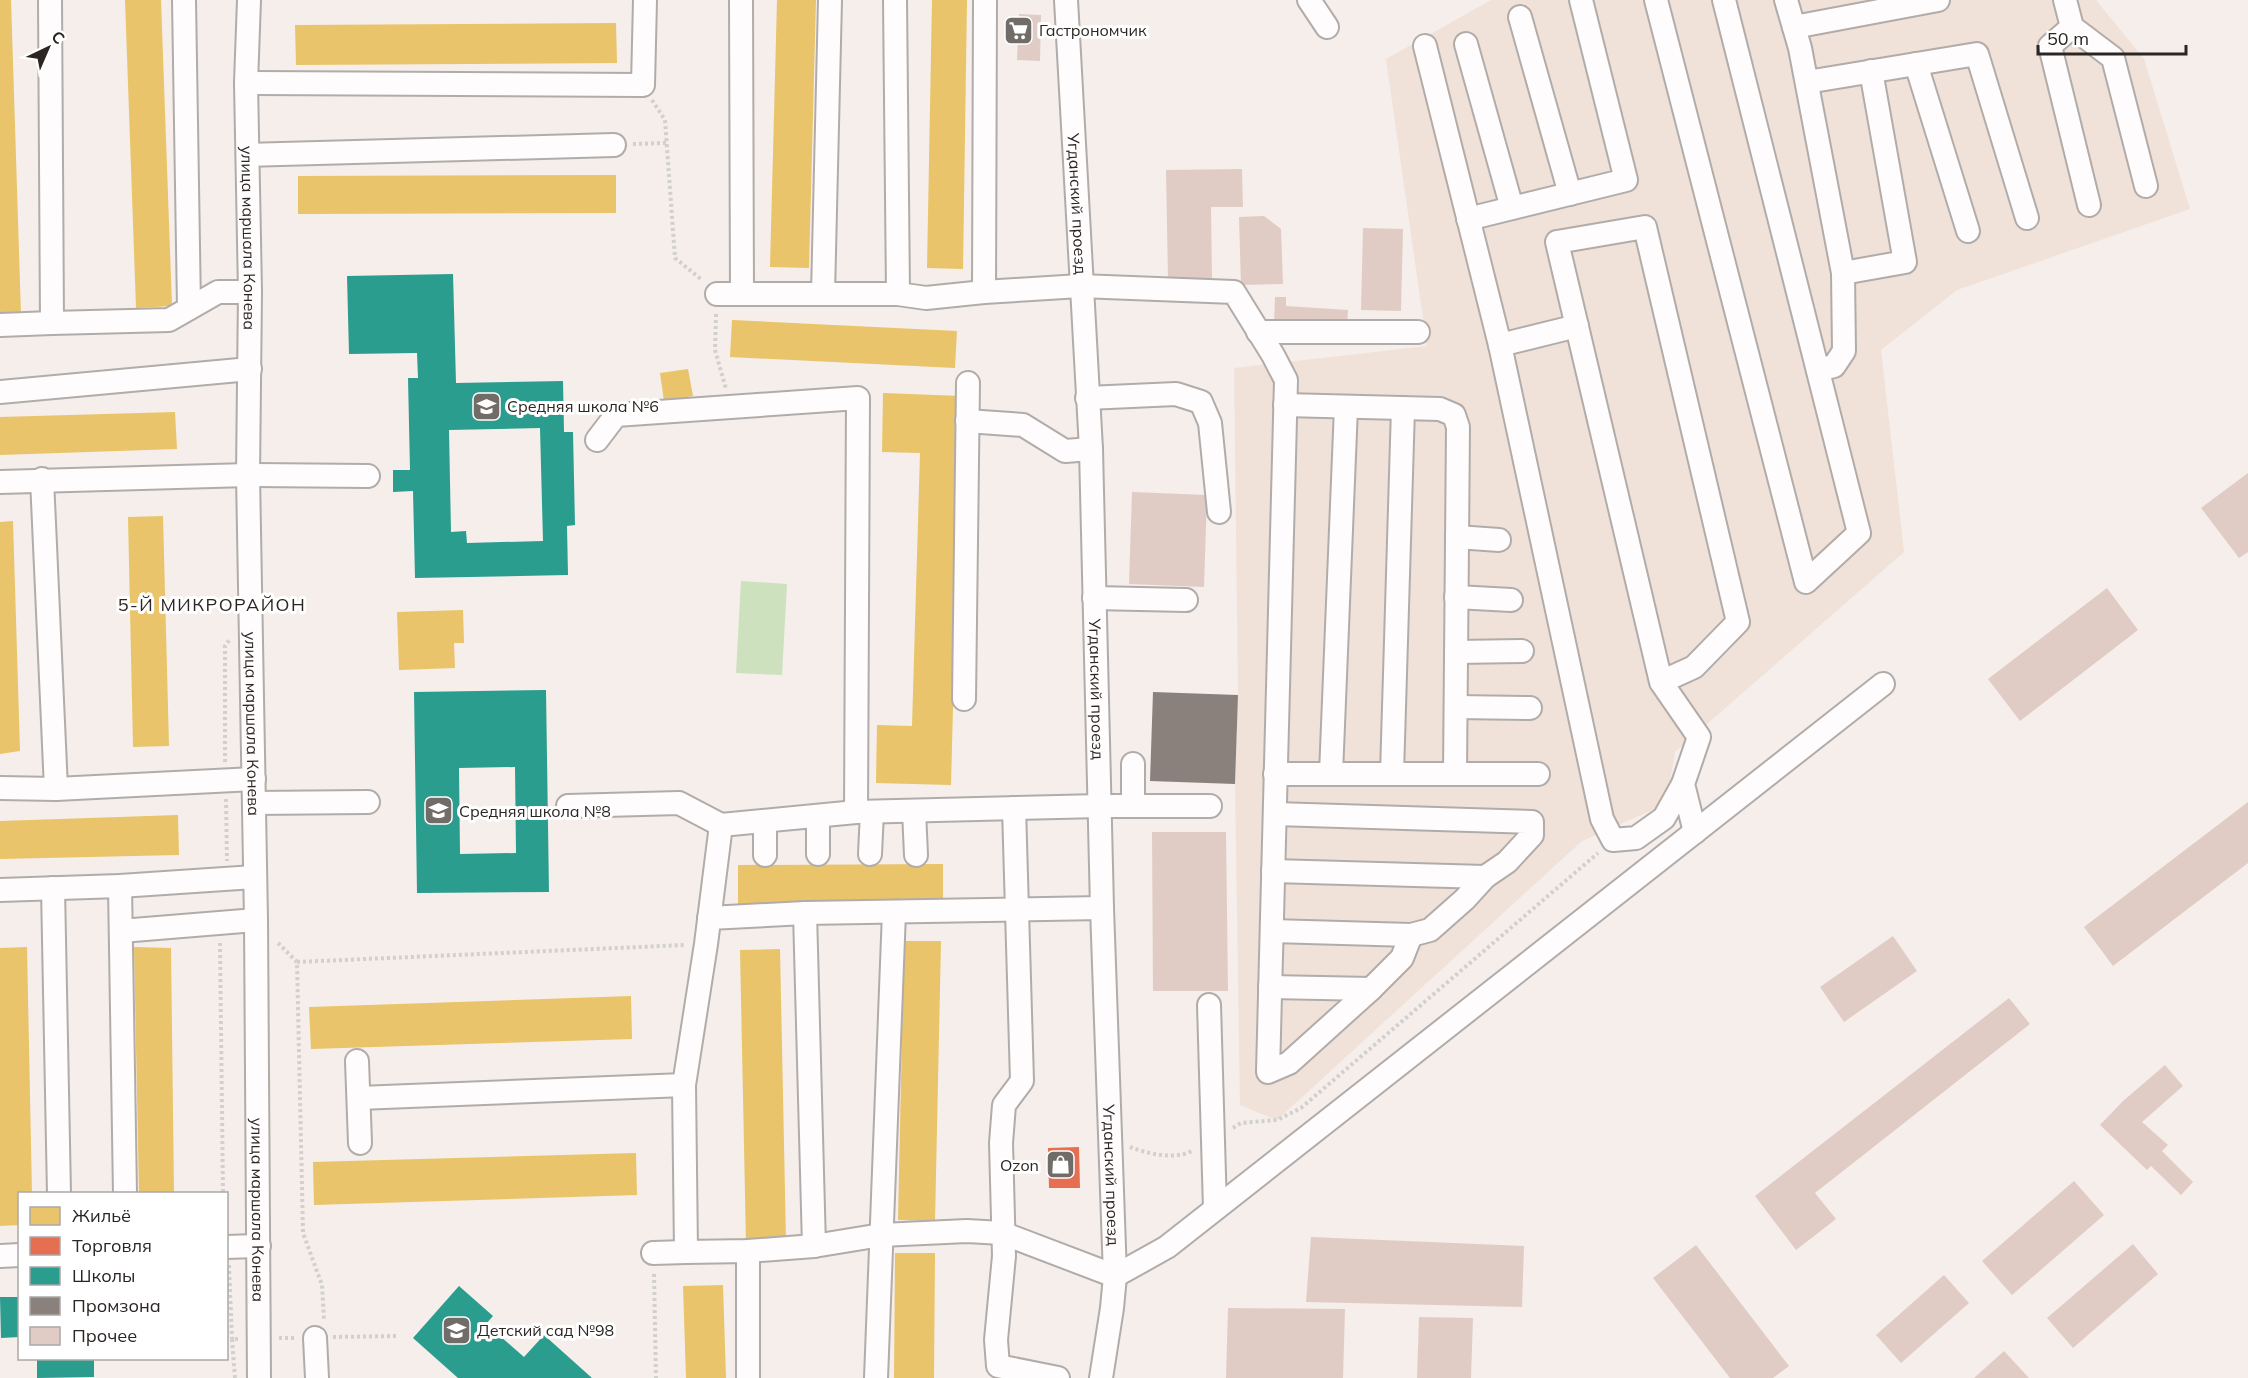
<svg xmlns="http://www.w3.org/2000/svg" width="2248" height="1378" viewBox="0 0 2248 1378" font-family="Mulish,sans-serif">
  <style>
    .built { fill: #f0e2d9 }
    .green { fill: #cde1bf }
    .homes { fill: #e9c46a }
    .shops { fill: #e76f51 }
    .schools { fill: #2a9d8f; fill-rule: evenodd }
    .industry { fill: #8a817c }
    .building { fill: #e1ccc5 }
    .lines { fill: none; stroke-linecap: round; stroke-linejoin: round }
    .minor-casing { stroke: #b1aca9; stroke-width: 26 }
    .path { stroke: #d2d0ce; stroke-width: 4; stroke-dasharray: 3 3; stroke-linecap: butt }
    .minor { stroke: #fefcfc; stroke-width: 22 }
    .labels { text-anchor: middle; stroke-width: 6; stroke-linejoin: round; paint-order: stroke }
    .poi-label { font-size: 16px; fill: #2b2623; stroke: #fff; text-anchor: start }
    .street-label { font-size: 16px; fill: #2b2623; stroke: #fff }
    .neighbourhood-label { font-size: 18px; letter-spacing: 1.5px; fill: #2b2623; stroke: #fff }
  </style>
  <rect width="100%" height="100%" fill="#f5eeea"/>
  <path class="built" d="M1491 0H2096L2144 59 2190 209 1957 290 1881 350 1904 552 1675 752 1666 804 1582 841 1277 1120 1240 1105 1235 784 1238 695 1234 368 1427 346 1386 59Z"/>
  <path class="green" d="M741 581 787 584 782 675 736 673Z"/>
  <path class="homes" d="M0 0H11L21 315H0Z
    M125 0H161L172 306 136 308Z
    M777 0H816L809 268 770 267Z
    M932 0H967L963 269 927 268Z
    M616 23 617 63 296 65 295 25Z
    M616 175V213L298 214V176Z
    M732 320 957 331 955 368 730 357Z
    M688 369 693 396 664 401 660 373Z
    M883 393 961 396 951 785 876 783 877 725 912 726 920 453 882 452Z
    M175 412 177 449 0 455V417Z
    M163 516 169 746 133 747 128 517Z
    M13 521 20 751 0 754V522Z
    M463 610 464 643H454L455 668 399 670 397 612Z
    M178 815 179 855 0 859V821Z
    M943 864V903L738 904V865Z
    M904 941H941L935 1221 898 1220Z
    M27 947 32 1194H20V1225L0 1226V948Z
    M134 947 171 948 174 1194H139Z
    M780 949 786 1242 746 1243 740 950Z
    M631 996 632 1039 311 1049 309 1007Z
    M636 1153 637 1195 314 1205 313 1162Z
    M895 1253H935L934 1378H894Z
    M723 1285 726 1378H686L683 1286Z"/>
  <path class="shops" d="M1079 1147 1080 1188H1049L1048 1148Z"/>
  <path class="schools" d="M453 274 456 383 563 381 564 432H573L575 525 567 526 568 575 415 578 413 491 393 492V470H410L408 378H418L417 353 349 354 347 276ZM540 428 543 541 467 543 466 531 451 532 449 430Z
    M546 690 549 892 417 893 414 692ZM515 767 516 853 460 854 459 768Z
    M459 1286 493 1316 486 1324 524 1357 544 1335 592 1378H458L413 1338Z
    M0 1297H20V1337L1 1338Z
    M37 1358H94V1377L37 1378Z"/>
  <path class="industry" d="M1153 692 1238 695 1235 784 1150 781Z"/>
  <path class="building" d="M1019 14 1041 15 1040 61 1017 60Z
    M1242 169 1243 207H1211L1212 278 1168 279 1166 170Z
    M1264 216 1281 229 1283 284 1241 285 1239 217Z
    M1363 228 1403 229 1401 311 1361 310Z
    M1275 297H1286V306L1348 310 1347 329 1274 325Z
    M2248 473V552L2239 558 2201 508Z
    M1132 492 1207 495 1204 587 1129 584Z
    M2107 588 2138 630 2020 721 1988 679Z
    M2248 802V863L2113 966 2084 927Z
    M1152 832H1226L1228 991H1153Z
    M1893 936 1917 971 1844 1022 1820 987Z
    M2009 998 2030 1024 1815 1193 1836 1219 1796 1250 1755 1196Z
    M2165 1065 2183 1086 2142 1122 2168 1145 2162 1151 2193 1182 2181 1195 2151 1166 2147 1170 2100 1125 2123 1101Z
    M2074 1181 2104 1215 2012 1295 1982 1261Z
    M1311 1237 1524 1246 1522 1307 1306 1302Z
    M2133 1244 2158 1274 2073 1348 2047 1318Z
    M1696 1245 1789 1366 1773 1378H1730L1653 1278Z
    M1944 1275 1969 1303 1901 1363 1876 1335Z
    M1228 1308 1345 1309 1343 1378H1226Z
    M1419 1317 1473 1318 1471 1378H1417Z
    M2004 1351 2029 1378H1974Z"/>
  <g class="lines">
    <defs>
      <g id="minor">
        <path d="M50 0 52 323 169 320 218 292H250"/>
        <path d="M184 0 189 308"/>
        <path id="s1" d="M249 0 246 83 250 292 248 475 256 920 259 1378"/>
        <path d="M741 0 742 294"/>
        <path d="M895 0 898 294"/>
        <path id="s2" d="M1066 0 1091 449 1102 908 1115 1276 1112 1308 1101 1378"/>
        <path d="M1309 0 1327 27"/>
        <path d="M1656 0 1806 582 1859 533 1724 0"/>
        <path d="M1786 0 1800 48 1843 273 1844 351 1834 366 1818 370"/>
        <path d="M2065 0 2072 27 2113 58 2146 186"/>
        <path d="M1520 17 1570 194"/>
        <path d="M1794 27 1938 0"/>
        <path d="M2072 27 2050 46 2089 205"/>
        <path d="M1466 44 1512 208"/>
        <path d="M1425 46 1500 345 1577 326"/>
        <path d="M1916 64 1968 231"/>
        <path d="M1807 82 1977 54 2027 218"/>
        <path d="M246 83 643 85 645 0"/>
        <path d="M248 155 614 145"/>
        <path d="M1468 219 1626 180 1581 0"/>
        <path d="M1843 273 1905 262 1871 71"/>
        <path d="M984 292 985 0"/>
        <path d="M717 294H898L926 298 984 292 1080 286 1234 292 1273 355 1286 380 1268 1072 1289 1063 1371 989"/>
        <path d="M823 294 830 0"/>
        <path d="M0 325 52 323"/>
        <path d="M1258 332H1418"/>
        <path d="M1500 345 1602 819 1613 840 1636 838 1664 818 1683 784"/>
        <path d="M0 392 250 369"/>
        <path d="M1087 398 1176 394 1201 402 1210 423 1219 512"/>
        <path d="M1285 405 1440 409 1454 415 1458 427 1455 774"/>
        <path d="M967 421 1023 425 1065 451 1091 449"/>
        <path d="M597 440 616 415 858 398 856 812"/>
        <path d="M42 479 56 789"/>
        <path d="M0 482 248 475 368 476"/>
        <path d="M1457 537 1499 540"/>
        <path d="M1456 597 1511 600"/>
        <path d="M1094 598 1186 600"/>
        <path d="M1456 652 1522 651"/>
        <path d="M1661 682 1557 242 1645 227 1738 622 1694 667 1661 682 1699 737 1683 784 1695 832"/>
        <path d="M964 699 968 383"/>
        <path d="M1456 707 1530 708"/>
        <path d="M1275 774H1538"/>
        <path d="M1331 774 1346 407"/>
        <path d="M1392 774 1403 408"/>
        <path d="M0 788 56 789 254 779"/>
        <path d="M254 803 368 802"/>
        <path d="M568 806 679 803 721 825"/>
        <path d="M1133 806V764"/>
        <path d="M1210 806H1100L856 812 721 825 706 944 684 1085 686 1252 748 1251 814 1246 881 1235 967 1231 1002 1233 1115 1276 1167 1247 1883 684"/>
        <path d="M1014 808 1022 1081 1004 1105 1001 1143 1004 1256 996 1340 998 1366 1058 1378"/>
        <path d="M914 811 916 855"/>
        <path d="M818 816V854"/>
        <path d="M765 821V855"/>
        <path d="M870 854 872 812"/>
        <path d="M1273 871 1485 877 1507 862 1532 835V822L1275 814"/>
        <path d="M120 886 125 1194"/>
        <path d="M53 888 59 1194"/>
        <path d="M0 890 120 886 254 877"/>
        <path d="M805 913 814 1246"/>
        <path d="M709 918 805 913 1102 908"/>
        <path d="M121 931 256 920"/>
        <path d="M1272 931 1411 935 1430 930 1465 899 1485 877"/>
        <path d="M1270 987 1371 989 1402 958 1411 935"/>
        <path d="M1209 1005 1215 1209"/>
        <path d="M357 1061 360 1143"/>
        <path d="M359 1098 684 1085"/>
        <path d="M226 1247 259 1246"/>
        <path d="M653 1253 686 1252"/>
        <path d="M0 1256 20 1255"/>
        <path d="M315 1338 317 1378"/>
        <path d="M748 1378V1251"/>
        <path d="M876 1378 894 912"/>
      </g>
    </defs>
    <use href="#minor" class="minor-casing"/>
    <path class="path" d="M652 100 665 120 675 258 702 280
      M633 144 666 143
      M716 314 715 350 726 389
      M225 762V646L230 639
      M226 799 227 861
      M220 943 223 1194
      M278 943 297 962 303 1233 322 1285 324 1320
      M297 962 685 945
      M1233 1128 1241 1123 1277 1120 1301 1108 1598 853
      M1130 1147C1149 1154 1174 1160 1192 1151
      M229 1265 232 1339
      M654 1274 656 1378
      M333 1337 398 1336
      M279 1338H295
      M235 1378 232 1339H238"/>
    <use href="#minor" class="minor"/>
  </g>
  <defs>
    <symbol id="supermarket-square" viewBox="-11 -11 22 22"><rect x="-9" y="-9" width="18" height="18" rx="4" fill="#726c69" stroke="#fff"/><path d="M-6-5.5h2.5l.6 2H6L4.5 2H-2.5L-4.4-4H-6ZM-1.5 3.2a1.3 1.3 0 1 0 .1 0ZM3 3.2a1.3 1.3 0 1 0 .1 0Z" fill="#fff"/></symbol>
    <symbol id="school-square" viewBox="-11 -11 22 22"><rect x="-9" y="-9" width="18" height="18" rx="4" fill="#726c69" stroke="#fff"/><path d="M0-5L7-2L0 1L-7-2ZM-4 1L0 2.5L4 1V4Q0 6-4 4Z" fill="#fff"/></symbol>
    <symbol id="shop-square" viewBox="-11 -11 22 22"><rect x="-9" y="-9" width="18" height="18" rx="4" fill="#726c69" stroke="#fff"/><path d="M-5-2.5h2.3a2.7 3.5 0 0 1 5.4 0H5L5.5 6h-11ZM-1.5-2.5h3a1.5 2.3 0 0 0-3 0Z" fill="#fff"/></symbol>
  </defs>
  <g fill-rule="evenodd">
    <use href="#supermarket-square" x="1002" y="14" width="33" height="33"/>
    <use href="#school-square" x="470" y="390" width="33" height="33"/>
    <use href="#school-square" x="422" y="794" width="33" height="33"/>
    <use href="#shop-square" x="1044" y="1148" width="33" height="33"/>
    <use href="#school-square" x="440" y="1314" width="33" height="33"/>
  </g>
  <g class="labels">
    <g class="poi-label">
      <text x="1039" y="36">Гастрономчик</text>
      <text x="507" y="412">Средняя школа №6</text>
      <text x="459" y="817">Средняя школа №8</text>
      <text x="1039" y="1171" text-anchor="end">Ozon</text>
      <text x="477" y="1336">Детский сад №98</text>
    </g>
    <g class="street-label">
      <text dy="6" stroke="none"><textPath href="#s2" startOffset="204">Угданский проезд</textPath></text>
      <text dy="6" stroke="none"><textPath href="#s1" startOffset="238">улица маршала Конева</textPath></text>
      <text dy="6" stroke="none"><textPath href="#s2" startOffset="690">Угданский проезд</textPath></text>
      <text dy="6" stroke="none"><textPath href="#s1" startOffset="724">улица маршала Конева</textPath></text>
      <text dy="6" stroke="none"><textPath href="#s2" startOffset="1176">Угданский проезд</textPath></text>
      <text dy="6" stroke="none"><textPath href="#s1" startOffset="1210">улица маршала Конева</textPath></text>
    </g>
    <g class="neighbourhood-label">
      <text x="212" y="611">5-Й МИКРОРАЙОН</text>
    </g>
  </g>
  <rect x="18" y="1192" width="210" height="168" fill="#ffffff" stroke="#aaa8a7" stroke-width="1.5"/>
  <rect x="30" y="1207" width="30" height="18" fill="#e9c46a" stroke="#aaa8a7" stroke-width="1.5"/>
  <text x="72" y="1222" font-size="18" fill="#2b2623">Жильё</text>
  <rect x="30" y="1237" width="30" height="18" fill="#e76f51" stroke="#aaa8a7" stroke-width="1.5"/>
  <text x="72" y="1252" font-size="18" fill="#2b2623">Торговля</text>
  <rect x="30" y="1267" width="30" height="18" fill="#2a9d8f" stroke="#aaa8a7" stroke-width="1.5"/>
  <text x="72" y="1282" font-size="18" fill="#2b2623">Школы</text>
  <rect x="30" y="1297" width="30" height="18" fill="#8a817c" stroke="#aaa8a7" stroke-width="1.5"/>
  <text x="72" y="1312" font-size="18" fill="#2b2623">Промзона</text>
  <rect x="30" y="1327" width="30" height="18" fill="#e1ccc5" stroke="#aaa8a7" stroke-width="1.5"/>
  <text x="72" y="1342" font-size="18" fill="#2b2623">Прочее</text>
  <g transform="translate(48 48) rotate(44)" stroke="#ffffff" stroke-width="4.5" paint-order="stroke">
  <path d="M0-4.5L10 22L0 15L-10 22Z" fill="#2b2623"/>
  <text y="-9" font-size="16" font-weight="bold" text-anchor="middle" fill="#2b2623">С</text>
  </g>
  <path d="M2038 45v9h148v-9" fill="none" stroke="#2b2623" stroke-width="3"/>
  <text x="2047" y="45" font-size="18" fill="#2b2623" stroke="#ffffff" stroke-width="4.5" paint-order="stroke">50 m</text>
</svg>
